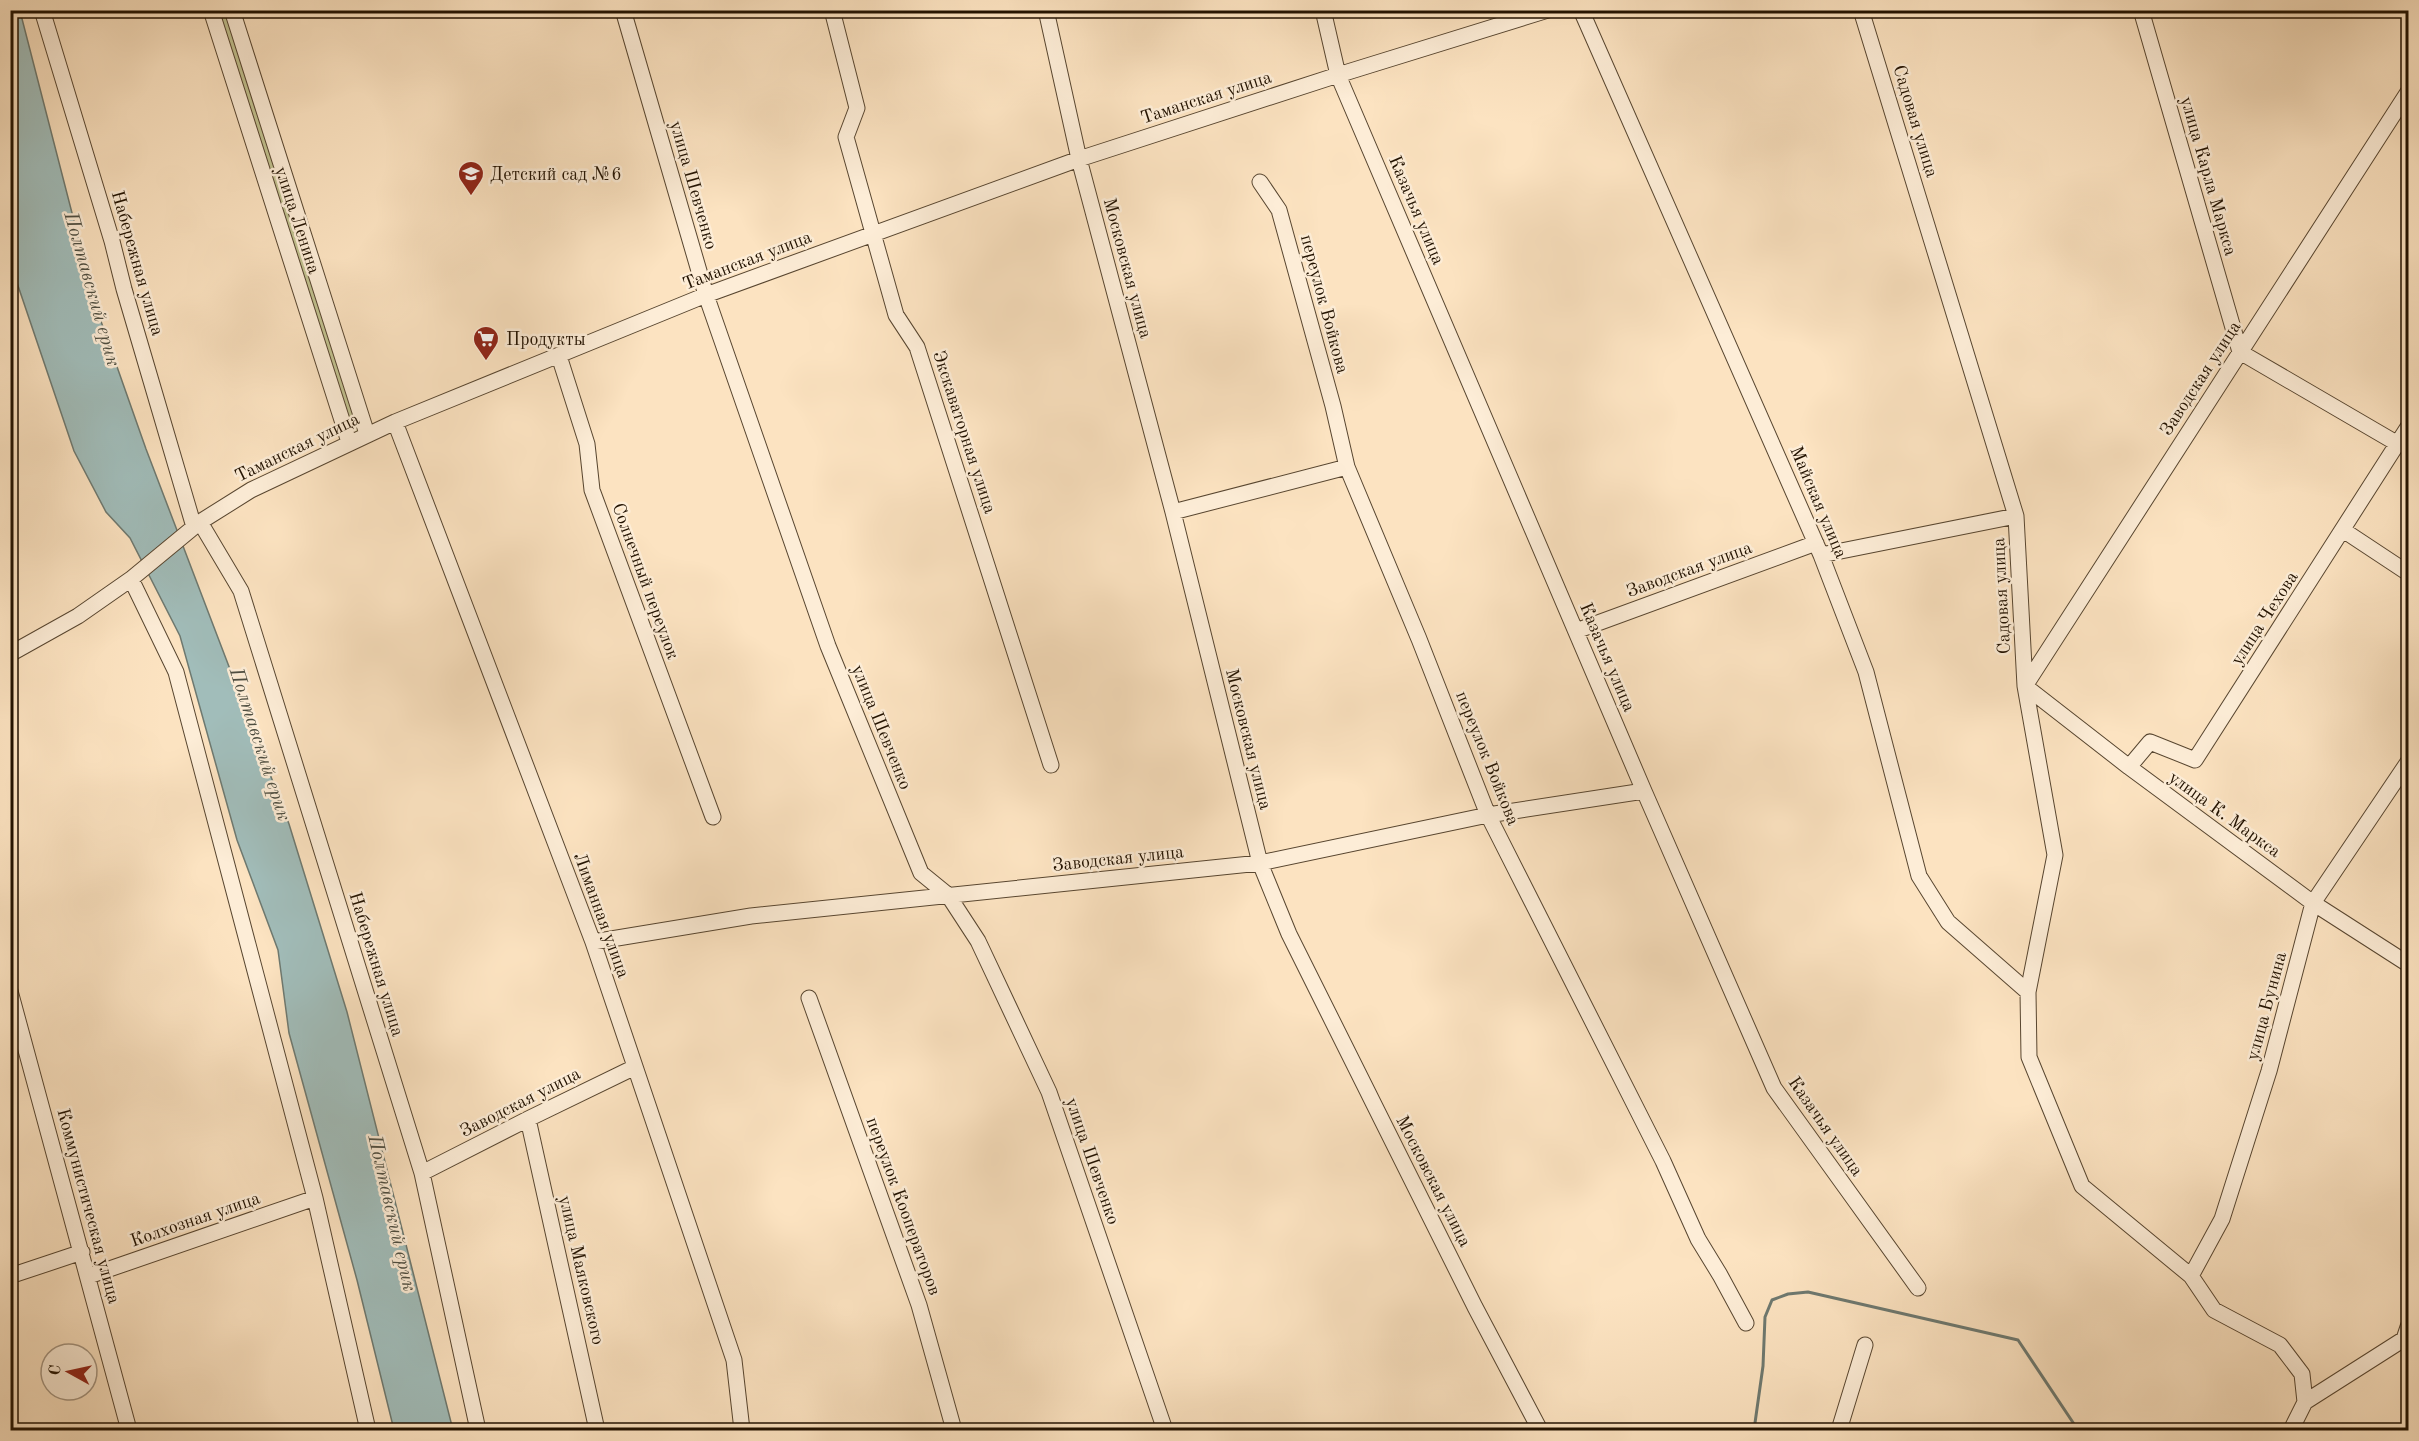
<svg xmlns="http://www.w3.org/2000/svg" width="2419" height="1441" viewBox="0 0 2419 1441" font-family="'Old Standard TT',serif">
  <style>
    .green { fill: #c2c391; stroke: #726a48; stroke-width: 1.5 }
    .water { fill: #a1bdba; stroke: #6e7970; stroke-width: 1.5 }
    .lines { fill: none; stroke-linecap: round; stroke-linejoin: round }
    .stream { stroke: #6e7970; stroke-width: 3 }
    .minor-casing { stroke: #584630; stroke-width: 17 }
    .minor { stroke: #fdedd7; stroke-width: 15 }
    .labels { text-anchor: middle; stroke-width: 5; stroke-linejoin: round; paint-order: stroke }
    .street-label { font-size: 18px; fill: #221200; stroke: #fdedd7 }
    .poi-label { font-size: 18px; fill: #221200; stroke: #fdedd7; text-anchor: start }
    .water-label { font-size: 20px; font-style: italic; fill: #4e4e41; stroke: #fdedd7 }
  </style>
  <rect width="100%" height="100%" fill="#fce3c1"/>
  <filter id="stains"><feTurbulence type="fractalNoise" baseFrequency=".00333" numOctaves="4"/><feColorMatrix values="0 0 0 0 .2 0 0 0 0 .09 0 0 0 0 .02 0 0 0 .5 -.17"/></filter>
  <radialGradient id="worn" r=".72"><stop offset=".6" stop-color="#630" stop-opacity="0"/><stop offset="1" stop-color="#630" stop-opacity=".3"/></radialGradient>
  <path class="green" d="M212 11H235L364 433 350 439Z"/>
  <path class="water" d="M10 11H20L97 310 146 449 289 824 347 1012 453 1430H394L357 1280 289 1033 278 950 237 840 180 636 130 538 106 512 74 451 11 265Z"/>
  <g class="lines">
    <path class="stream" d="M1754 1430 1763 1366 1765 1317 1772 1300 1788 1294 1808 1292 2018 1340 2078 1430"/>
    <defs>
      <path id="minor" d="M42 10 112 241 124 289 194 527
        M211 10 349 442
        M232 10 367 434
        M623 10 706 295 828 646 921 873 948 895 978 941 1049 1092 1165 1430
        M832 10 857 108 846 137 896 315 917 347 1051 765
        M1046 10 1079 159 1173 512 1260 863 1289 934 1475 1307 1540 1430
        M1323 10 1338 75 1644 791 1774 1088 1918 1288
        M1581 10 1821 555 1866 672 1919 876 1948 922 2028 992
        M1861 10 2016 516 2025 686 2055 855 2028 992 2029 1057 2082 1186 2191 1276 2214 1310 2280 1345 2302 1374 2305 1402
        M2141 10 2240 352 2398 444
        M2408 92 2025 686 2129 767 2313 903 2408 964
        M1260 182 1279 210 1333 406 1347 467 1419 639 1488 815 1663 1161 1698 1239 1720 1275 1746 1323
        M559 356 587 444 592 490 713 817
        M395 422 593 942 734 1360 742 1430
        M1173 512 1347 467
        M200 522 241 591 422 1173 478 1430
        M2343 530 2408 573
        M1821 555 2016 516
        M131 579 176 672 315 1198 368 1430
        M1576 631 1816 543
        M10 654 78 616 131 579 200 522 251 490 395 422 706 295 1079 159 1338 75 1548 10
        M2129 767 2150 742 2195 760 2408 427
        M593 942 751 916 1260 863 1488 815 1644 791
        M10 991 129 1430
        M809 998 919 1305 954 1430
        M528 1119 597 1430
        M422 1173 528 1119 635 1067
        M10 1276 82 1252
        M89 1276 315 1198
        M2191 1276 2222 1219 2269 1071 2313 903 2408 762
        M2305 1402 2404 1339 2408 1327
        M1839 1430 1865 1345
        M2291 1430 2305 1402"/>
    </defs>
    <use href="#minor" class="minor-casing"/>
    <use href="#minor" class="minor"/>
  </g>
  <defs>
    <symbol id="school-pin" viewBox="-11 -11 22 30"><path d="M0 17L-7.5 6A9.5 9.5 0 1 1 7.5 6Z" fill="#8f2418" stroke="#fdedd7"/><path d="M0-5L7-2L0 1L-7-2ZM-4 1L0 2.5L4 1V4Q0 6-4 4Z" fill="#fff"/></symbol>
    <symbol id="supermarket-pin" viewBox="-11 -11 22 30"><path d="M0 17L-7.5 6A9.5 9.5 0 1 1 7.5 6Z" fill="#8f2418" stroke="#fdedd7"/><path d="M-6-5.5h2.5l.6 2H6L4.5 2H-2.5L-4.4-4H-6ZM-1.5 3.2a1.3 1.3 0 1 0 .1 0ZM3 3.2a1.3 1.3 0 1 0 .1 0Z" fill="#fff"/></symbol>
  </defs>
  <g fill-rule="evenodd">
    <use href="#school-pin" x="456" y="159" width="30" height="40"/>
    <use href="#supermarket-pin" x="471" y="324" width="30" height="40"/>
  </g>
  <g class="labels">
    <g class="street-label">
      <text transform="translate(1206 97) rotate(-18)" y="6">Таманская улица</text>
      <text transform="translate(1916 121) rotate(73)" y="6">Садовая улица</text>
      <text transform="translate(2209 176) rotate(74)" y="6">улица Карла Маркса</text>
      <text transform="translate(694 185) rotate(74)" y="6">улица Шевченко</text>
      <text transform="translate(1417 210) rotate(67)" y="6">Казачья улица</text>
      <text transform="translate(298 220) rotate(72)" y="6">улица Ленина</text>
      <text transform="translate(747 260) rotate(-21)" y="6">Таманская улица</text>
      <text transform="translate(138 263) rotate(74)" y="6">Набережная улица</text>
      <text transform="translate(1128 268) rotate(75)" y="6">Московская улица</text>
      <text transform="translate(1325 304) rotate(75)" y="6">переулок Войкова</text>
      <text transform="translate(2200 378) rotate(-57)" y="6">Заводская улица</text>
      <text transform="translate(965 432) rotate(72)" y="6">Экскаваторная улица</text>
      <text transform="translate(297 447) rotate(-26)" y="6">Таманская улица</text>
      <text transform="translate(1819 502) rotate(67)" y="6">Майская улица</text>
      <text transform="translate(1689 569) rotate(-20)" y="6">Заводская улица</text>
      <text transform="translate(646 581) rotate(70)" y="6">Солнечный переулок</text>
      <text transform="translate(2001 596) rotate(-93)" y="6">Садовая улица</text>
      <text transform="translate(2264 618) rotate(-57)" y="6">улица Чехова</text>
      <text transform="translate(1608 657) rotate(67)" y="6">Казачья улица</text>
      <text transform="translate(882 727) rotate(68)" y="6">улица Шевченко</text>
      <text transform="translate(1249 739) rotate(76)" y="6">Московская улица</text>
      <text transform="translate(1488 758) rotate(68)" y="6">переулок Войкова</text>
      <text transform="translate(2225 814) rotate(36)" y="6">улица К. Маркса</text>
      <text transform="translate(1118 858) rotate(-6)" y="6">Заводская улица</text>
      <text transform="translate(602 915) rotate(70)" y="6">Лиманная улица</text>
      <text transform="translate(377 964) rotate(73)" y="6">Набережная улица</text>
      <text transform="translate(2266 1006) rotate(-75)" y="6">улица Бунина</text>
      <text transform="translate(520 1102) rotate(-27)" y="6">Заводская улица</text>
      <text transform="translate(1826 1126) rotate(55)" y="6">Казачья улица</text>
      <text transform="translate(1093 1161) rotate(71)" y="6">улица Шевченко</text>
      <text transform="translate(1434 1181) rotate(63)" y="6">Московская улица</text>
      <text transform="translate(89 1206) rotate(75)" y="6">Коммунистическая улица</text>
      <text transform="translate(904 1206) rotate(70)" y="6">переулок Кооператоров</text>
      <text transform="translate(195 1219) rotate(-19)" y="6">Колхозная улица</text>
      <text transform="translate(582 1270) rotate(77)" y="6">улица Маяковского</text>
    </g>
    <g class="poi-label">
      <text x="490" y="180">Детский сад №6</text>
      <text x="506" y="345">Продукты</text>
    </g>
    <g class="water-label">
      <text transform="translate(93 289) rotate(74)" y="7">Полтавский ерик</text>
      <text transform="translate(261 744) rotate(72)" y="7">Полтавский ерик</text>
      <text transform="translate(393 1213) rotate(77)" y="7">Полтавский ерик</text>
    </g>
  </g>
  <rect width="2419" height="1441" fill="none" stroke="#fce3c1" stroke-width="36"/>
  <rect x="12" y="12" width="2395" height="1417" fill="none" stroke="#221200" stroke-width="3"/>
  <rect x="18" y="18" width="2383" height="1405" fill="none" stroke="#221200" stroke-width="1.5"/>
  <g transform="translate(69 1372) rotate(278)"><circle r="28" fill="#fdedd7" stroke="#a59581" stroke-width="1.5"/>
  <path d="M0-4.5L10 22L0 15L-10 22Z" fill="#8f2418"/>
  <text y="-9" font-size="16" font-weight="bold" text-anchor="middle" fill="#221200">С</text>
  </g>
  <rect width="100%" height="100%" filter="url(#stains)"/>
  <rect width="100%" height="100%" fill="url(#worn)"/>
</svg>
